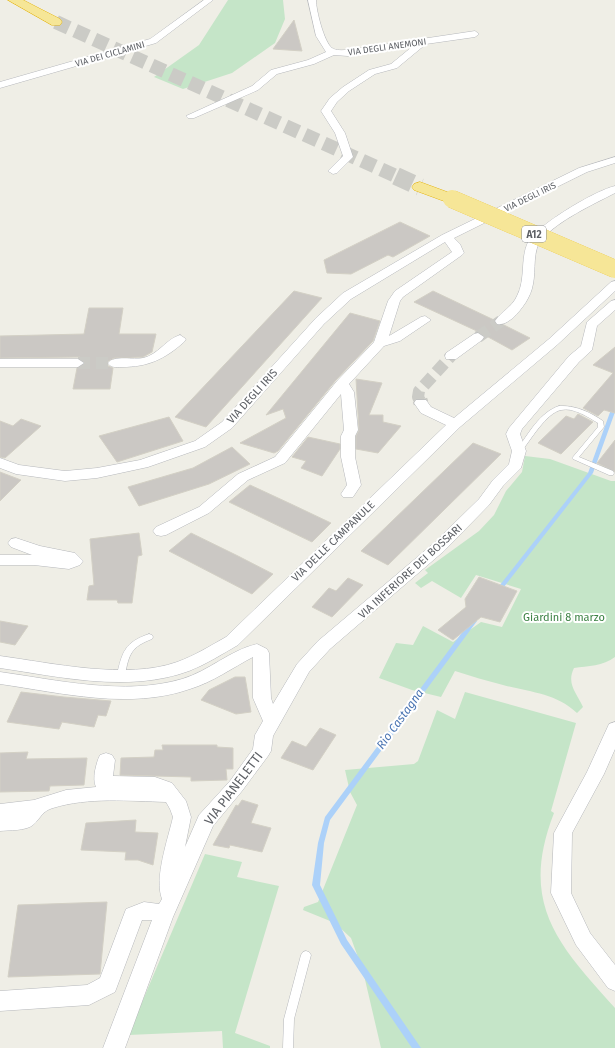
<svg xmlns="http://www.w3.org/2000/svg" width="615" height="1048" viewBox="0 0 615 1048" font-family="'Fira Sans',sans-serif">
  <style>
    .green { fill: #c5e5c8 }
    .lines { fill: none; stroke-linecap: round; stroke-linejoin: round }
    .stream { fill: #acd1f9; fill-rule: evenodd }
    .building { fill: #cbc8c4; stroke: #d3d0c5 }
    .street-tunnel-far1 { stroke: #cbcbc6; stroke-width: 12; stroke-dasharray: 12 6; stroke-linecap: butt }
    .street-tunnel { stroke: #cbcbc6; stroke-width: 15; stroke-dasharray: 15 8; stroke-linecap: butt }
    .highway-tunnel-far1 { stroke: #cbcbc6; stroke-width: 14; stroke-dasharray: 14 7; stroke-linecap: butt }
    .highway-tunnel { stroke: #cbcbc6; stroke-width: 18; stroke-dasharray: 18 8; stroke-linecap: butt }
    .lane-casing { stroke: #b6b8bc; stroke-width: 1 }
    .street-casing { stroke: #b6b8bc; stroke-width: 1 }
    .highway-casing { stroke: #e5b510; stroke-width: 1 }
    .lane { fill: #fff; fill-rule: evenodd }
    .street { fill: #fff; fill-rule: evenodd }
    .highway { fill: #f6e697; fill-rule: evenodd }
    .highway-bridge-casing { stroke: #e5b510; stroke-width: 18; stroke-linecap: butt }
    .highway-bridge { stroke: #f6e697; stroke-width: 18 }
    .labels { text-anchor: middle; stroke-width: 4; stroke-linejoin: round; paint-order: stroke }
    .far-street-label { font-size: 9px; fill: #5e6166; stroke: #fff }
    .shield { fill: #fff; stroke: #8e9094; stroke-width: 1 }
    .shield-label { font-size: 10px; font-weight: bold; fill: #5e6166 }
    .street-label { font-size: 11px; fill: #5e6166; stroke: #fff }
    .park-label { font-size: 11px; fill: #3b8043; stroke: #fff }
    .water-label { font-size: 12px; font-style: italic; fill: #4c76b3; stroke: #fff }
    .near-street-label { font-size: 13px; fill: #5e6166; stroke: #fff }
  </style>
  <rect width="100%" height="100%" fill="#efeee6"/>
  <path class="green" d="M228 0H283L285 19 275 43 232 73 183 89 154 77 199 45Z
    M525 456 550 459 611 481H615V657C603 666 588 666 574 668 566 684 577 693 583 707L577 713C556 693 529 692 503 685 487 681 471 676 455 671L441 697 412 690 379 678 396 643 413 645 423 626 453 642 481 622 502 627 521 589 476 575 461 598 432 581 421 588 415 583 428 573 425 570 479 531 494 515 506 491 522 472Z
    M465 692 576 723 551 811 554 813C519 903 557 944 615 1008V1048H381L363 971 351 938 335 923 303 910 304 907 318 902 357 805 350 792 345 770 414 764 418 761 437 710 455 719Z
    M205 854 242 862 237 877 279 886 235 1033 270 1046V1048H223L222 1031 128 1035Z"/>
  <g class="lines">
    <path class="stream" d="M613 404H615V412L593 473 500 592H496L495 591 496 590 588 473Z
      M472 619H476L477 621 330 820 324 843 320 885 347 940 421 1048H412L341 944 312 885 318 843 325 817Z"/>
  </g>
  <path class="building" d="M294 20 302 51 273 49Z
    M400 222 430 236 393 257 388 255 351 274 327 273 324 260Z
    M294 291 322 298 206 427 175 417Z
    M433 291 494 320 497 326 504 325 530 338 512 350 479 332 414 302Z
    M89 308H123L119 334H156L152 352 143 357 114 358 107 362 108 366 113 368 110 389H73L77 368 85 363 80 357 0 358V336L84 334Z
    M350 313 380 321 373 341 336 380 278 451 274 453 240 443 286 418 283 409 266 415Z
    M615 347V413L604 410 598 416 583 408 613 373 593 365Z
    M356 379 382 383 369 415H383V422L401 426 378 453 356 449V436L359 430Z
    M578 414 593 422 561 454 538 443 566 416 574 419Z
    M169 417 183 441 117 462 99 436Z
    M21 419 41 426 5 458 0 457V421L13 426Z
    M308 437 340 444V449L322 476 301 468 306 461 292 457Z
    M615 440V472L597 463Z
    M473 443 501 454 388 565 361 551Z
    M232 447 250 464 209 484 139 506 128 487 193 468Z
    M0 472 21 480 0 501Z
    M250 485 291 504 331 523 312 542 229 502Z
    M139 533 142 555 138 556 132 603H118L117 600H87L89 586 94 585 90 539Z
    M191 533 238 556 273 574 252 594 169 551Z
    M479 577 517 591 500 622 481 617 453 640 438 630 466 607 465 599Z
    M348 578 363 585 332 617 312 607 329 588 336 591Z
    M0 621 28 626 15 645 0 642Z
    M235 677H245L251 712 236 714 201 700 209 690Z
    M21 692 64 697 111 701 106 716 98 715 94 727 62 722 59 729 7 722Z
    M320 728 336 735 313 770 281 758 292 741 306 747Z
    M162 745H217V747L233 748V769H226L227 780 191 781V777L120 775 121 758 154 757 155 750H163Z
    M28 752 26 759 87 758 84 785 50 786 49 791 0 792V753Z
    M242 800 258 805 251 823 271 828 262 852 230 845 229 848 213 845 236 805 238 806Z
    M136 820 135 832 158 833 153 865 138 860H125L126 852 81 850 86 823Z
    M107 902 100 974 8 977 18 905Z"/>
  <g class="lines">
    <path class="street-tunnel-far1" d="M478 337 501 321
      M78 363H114
      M420 401 418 397 419 391 451 356"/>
    <path class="street-tunnel" d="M420 400 421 403"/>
    <path class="highway-tunnel-far1" d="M56 22 398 177"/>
    <path class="highway-tunnel" d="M396 176 420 187"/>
    <defs>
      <path id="lane" d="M559 406C575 405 590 412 603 421L604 427 579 457 613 471 614 473 613 475H609L573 459 572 458 573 457 598 427V423C588 417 573 407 561 410 546 413 530 441 521 452H517L516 451 517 450C528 434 540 412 559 406Z
        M149 634 152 635 153 637 152 639C131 647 129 654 125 675L124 677H118L117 675C122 652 125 642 149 634Z
        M306 951 309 952 311 955 294 1019 293 1048H283L284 1019 301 955 303 952Z"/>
      <path id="street" d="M204 0H213L156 43 0 88V82L150 39Z
        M308 0H316C316 10 324 42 332 48 336 51 343 50 348 50L475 31 479 34 475 37 426 44 397 68 375 74 349 91 337 102 331 111 345 133 353 157 337 173 333 174 328 171 343 156 335 133 321 111 330 98 343 87 369 70 391 64 413 46 348 56 334 55 314 64 277 74 258 90 194 118H188L186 116 252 86 271 70 308 60 326 52 316 36Z
        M615 157V163L587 172 454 238 460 244 464 253 462 255 403 297 400 301 389 336 421 317 425 316 431 320 400 341 384 346 349 384 354 392 358 430 355 436V457L361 485 353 497H343L341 494 347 485 341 457V436L344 430 341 394 285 463 248 480 209 513 166 535 161 536 156 535 153 531 156 527 199 507 238 474 275 457 337 381 374 342 388 301 395 291 452 252 445 242 351 299 324 324 232 428 205 447 148 467 97 478 65 481 16 474 0 468V458L19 465 65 471 97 468 140 460 195 441 222 422 316 318 343 293 442 235 579 168Z
        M615 186V193C592 205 559 220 542 239 532 250 536 270 533 284 531 297 522 309 513 318 507 322 504 325 497 324L495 321C501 312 512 307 517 296 526 279 520 259 528 242 537 225 596 190 615 186Z
        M615 281V291L557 345 460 427 238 645C222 654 207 664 189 671 129 693 61 677 0 668V656C52 663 127 680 177 662 194 656 210 646 226 637L446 425 421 413 414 403 416 400H426L431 407 454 418 549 339 611 282Z
        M615 300V310L597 326 592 350 579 362 522 429 520 434 526 451 521 468 503 486 489 505 444 551 330 649 309 672 273 736 271 751 268 756 242 791 213 826 173 917 125 1048H103L152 920H142L115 992 89 1005 0 1011V991L87 985 100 978 126 909 144 902 159 904 162 899C154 878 168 839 173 817L170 809 166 802C130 801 88 797 53 808 42 811 41 818 33 825 26 831 9 830 0 831V804L34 800 66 790 96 787C92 779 96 763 100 755L106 753 112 755 115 760 113 776 155 777 172 783 186 801 191 817 185 847 199 815 230 781 253 749 255 735 263 721 253 698V657C232 668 213 682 190 689 130 710 62 693 0 684V672C58 680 124 696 182 679 209 671 230 650 257 644L267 649 269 653 271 698 273 704 297 664 318 641 434 543 479 499 493 480 509 464 512 451 506 434 509 428 569 356 581 346 587 322 611 301Z
        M478 333 484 337 482 340 456 359H446L445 356 446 353 474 334Z
        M180 335 186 339 184 342C165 359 148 367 122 367 116 367 111 368 108 363 113 355 134 360 143 358 158 355 166 339 180 335Z
        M0 359H78L84 363 78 367H0Z
        M16 538 40 546 75 553 83 561 80 565 69 569 34 565H0V555H32L11 547 8 543 11 539Z
        M615 722V749L604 774 572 833 571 893 590 933 615 965V991L608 988 576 945 551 893 554 833 587 772 609 724Z"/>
      <path id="highway" d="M8 0H23L60 19 62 22 60 25H52Z
        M420 182 458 196 460 199 458 202 452 204 414 190 412 187 414 184Z"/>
    </defs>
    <use href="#lane" class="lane-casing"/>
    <use href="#street" class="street-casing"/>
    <use href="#highway" class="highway-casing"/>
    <use href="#lane" class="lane"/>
    <use href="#street" class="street"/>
    <use href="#highway" class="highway"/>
    <defs>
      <path id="highway-bridge" d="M452 199 615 269"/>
    </defs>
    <use href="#highway-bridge" class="highway-bridge-casing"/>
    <use href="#highway-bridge" class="highway-bridge"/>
  </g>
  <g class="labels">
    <g class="far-street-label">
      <text transform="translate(387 47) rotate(-8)" y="3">VIA DEGLI ANEMONI</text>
      <text transform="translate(110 54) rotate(-16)" y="3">VIA DEI CICLAMINI</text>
      <text transform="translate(530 197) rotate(-26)" y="3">VIA DEGLI IRIS</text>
    </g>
    <rect class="shield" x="522" y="226" width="24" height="16" rx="3"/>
    <g class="shield-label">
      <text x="534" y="238">A12</text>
    </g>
    <g class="street-label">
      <text transform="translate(252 396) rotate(-48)" y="4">VIA DEGLI IRIS</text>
      <text transform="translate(333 541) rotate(-44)" y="4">VIA DELLE CAMPANULE</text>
      <text transform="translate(410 571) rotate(-42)" y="4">VIA INFERIORE DEI BOSSARI</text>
    </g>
    <g class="park-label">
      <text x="564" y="621">Giardini 8 marzo</text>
    </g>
    <g class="water-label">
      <text transform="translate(400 719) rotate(-54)" y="4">Rio Castagna</text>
    </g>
    <g class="near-street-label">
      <text transform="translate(233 788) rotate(-53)" y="5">VIA PIANELETTI</text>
    </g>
  </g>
</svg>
